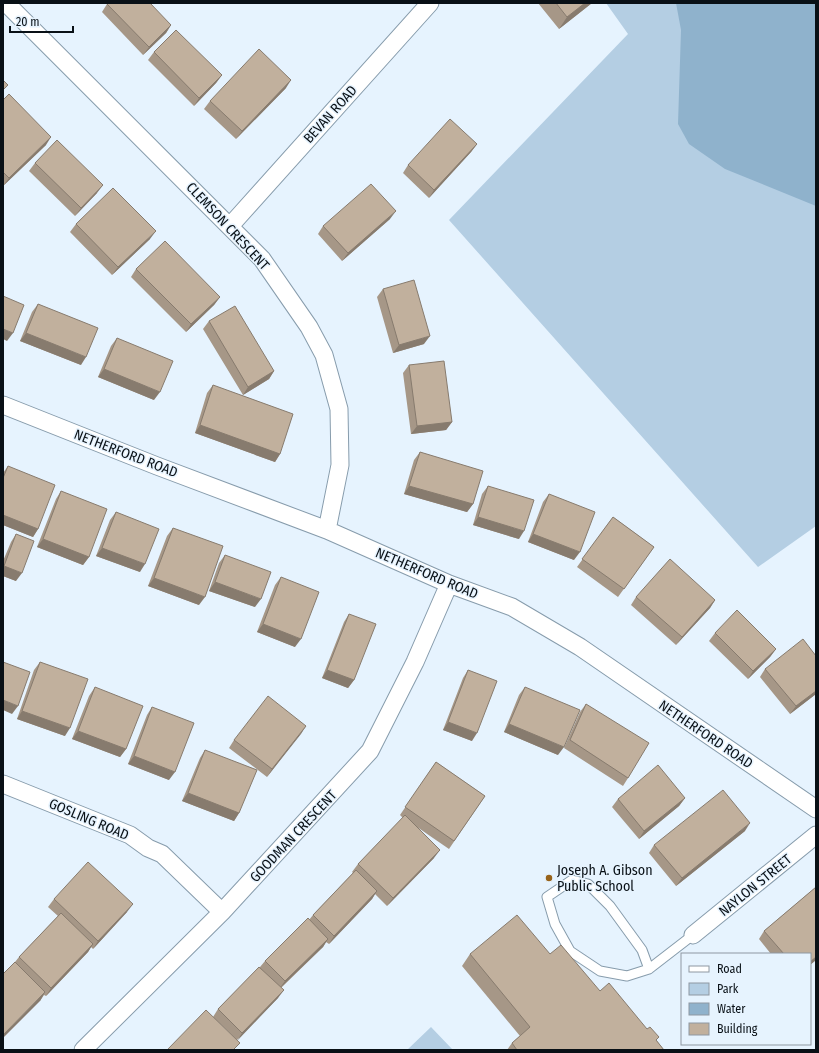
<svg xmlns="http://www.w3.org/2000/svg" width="819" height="1053" viewBox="0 0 819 1053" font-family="'Fira Sans Condensed',sans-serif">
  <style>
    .green { fill: #b4cee3 }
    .water { fill: #8fb2cc }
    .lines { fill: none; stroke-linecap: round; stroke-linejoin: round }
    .lane-casing { stroke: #879cac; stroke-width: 11 }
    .street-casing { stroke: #879cac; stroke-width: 19 }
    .lane { stroke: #fff; stroke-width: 9 }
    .street { stroke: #fff; stroke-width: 17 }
    .wall { fill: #a69787 }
    .shaded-wall { fill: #877b6e }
    .building { fill: #c1b09d; stroke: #877b6e }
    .poi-dot { fill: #97621a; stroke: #e6f3fe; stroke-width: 1.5 }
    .labels { text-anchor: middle; stroke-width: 3; stroke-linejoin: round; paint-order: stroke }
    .street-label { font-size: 14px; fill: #091016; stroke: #e6f3fe }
    .poi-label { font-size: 14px; fill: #091016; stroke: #e6f3fe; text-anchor: start }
  </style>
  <rect width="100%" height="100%" fill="#e6f3fe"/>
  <path class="green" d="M606 3H816V526L758 567 449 220 628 34Z
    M431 1027 453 1050H407Z"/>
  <path class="water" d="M676 3H816V206L725 169 689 144 678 124 681 30Z"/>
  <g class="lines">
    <defs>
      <path id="lane" d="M649 969 642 950 610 906 588 884 572 880 547 897 555 924 570 951 600 971 627 976 649 969 693 935"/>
      <path id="street" d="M6 3 262 259 309 327 324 355 339 409 340 465 327 530
        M230 226 430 3
        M3 405 157 466 327 530 449 584 512 607 580 647 816 809
        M3 784 130 835 148 848 162 854 222 912
        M693 935 816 835
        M83 1050 222 912 370 751 415 662 449 584"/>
    </defs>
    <use href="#lane" class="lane-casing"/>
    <use href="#street" class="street-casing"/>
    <use href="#lane" class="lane"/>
    <use href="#street" class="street"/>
  </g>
  <path class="wall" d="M538 3H592L559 29Z
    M107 4 171 25 166 33 143 55 102 12Z
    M154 52 222 75 216 83 194 106 148 60Z
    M286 88 236 139 204 109 210 101Z
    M3 100 46 145 3 186Z
    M477 144 471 152 429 198 403 173 408 165Z
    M35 163 97 193 75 216 29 171Z
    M390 219 342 261 318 234 323 226Z
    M76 224 150 239 112 275 70 232Z
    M136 269 220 297 214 305 186 332 131 277Z
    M383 289 424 344 393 353 377 297Z
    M38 304 81 365 20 341 32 312Z
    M209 321 274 371 269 379 243 395 203 329Z
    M117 338 154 400 98 377 111 346Z
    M409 365 452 422 446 430 411 434 403 373Z
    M213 385 280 454 275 462 195 433 207 393Z
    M420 452 473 504 467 512 404 494 414 460Z
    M8 466 38 529 33 537 3 525V473Z
    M488 486 519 539 473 525 482 494Z
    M61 491 89 557 83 565 37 547 56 499Z
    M549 494 574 560 528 542 543 502Z
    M116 512 140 572 96 556 110 520Z
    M613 517 654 547 618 597 577 567Z
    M173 528 199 605 148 586 167 536Z
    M16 534V581L3 576V561L11 542Z
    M225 555 255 607 209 591 219 563Z
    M281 577 295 647 257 632 275 585Z
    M636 597 715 600 710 608 676 645 631 605Z
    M349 614 354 680 348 688 322 678 344 622Z
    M715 633 776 649 770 657 748 679 709 641Z
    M816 656V694L790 714 760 677 765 669Z
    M40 662 65 736 17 719 34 670Z
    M468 670 472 741 443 730 463 678Z
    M95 687 126 749 120 757 72 739 89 696Z
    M525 687 558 755 504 732 519 695Z
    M586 704 628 778 623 786 564 748 580 712Z
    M152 707 169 780 128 764 147 715Z
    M306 726 267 777 229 748 234 740Z
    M205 750 239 813 234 821 182 801 200 758Z
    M436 762 485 796 449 849 417 827 434 858 387 906 375 894 372 899 329 944 326 942 323 947 281 988 278 998 237 1040 213 1017 218 1009 260 967 265 961 309 920 313 915 353 873 352 872 358 864 403 818 400 815Z
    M685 798 679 806 639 839 612 807 618 799Z
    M745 831 676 886 649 853 654 845Z
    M816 887V960L810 965V954H771L759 939 764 931Z
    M54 899 127 912 93 949 91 947 88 952 46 996 44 995 40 1001 15 962 19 957 58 916 48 907Z
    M470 954H550L600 991 657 1041 664 1050H507L512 1043 520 1036 462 966Z"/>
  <path class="shaded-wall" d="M585 3H592L559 29 567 17Z
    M171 25 166 33 143 55 149 47Z
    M222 75 216 83 194 106 199 98Z
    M291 80 286 88 236 139 242 131Z
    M51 137 46 145 3 186 9 178Z
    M477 144 471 152 429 198 434 190Z
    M103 185 97 193 75 216 81 208Z
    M396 211 390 219 342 261 348 253Z
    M156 231 150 239 112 275 118 267Z
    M220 297 214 305 186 332 191 324Z
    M3 329 13 333 7 341 3 339Z
    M26 333 86 357 81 365 20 341Z
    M430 336 424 344 393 353 399 345Z
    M104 369 160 392 154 400 98 377Z
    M274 371 269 379 243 395 248 387Z
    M452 422 446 430 411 434 417 426Z
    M200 425 280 454 275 462 195 433Z
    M409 486 473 504 467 512 404 494Z
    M3 515 38 529 33 537 3 525Z
    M478 517 524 531 519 539 473 525Z
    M533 534 580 552 574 560 528 542Z
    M43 539 89 557 83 565 37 547Z
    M102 548 145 564 140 572 96 556Z
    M3 566H4L22 573 16 581 3 576Z
    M154 578 205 597 199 605 148 586Z
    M215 582 261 599 255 607 209 591Z
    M715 600 710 608 676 645 682 637Z
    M263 624 301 639 295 647 257 632Z
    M776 649 770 657 748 679 753 671Z
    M327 670 354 680 348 688 322 678Z
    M816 691V694L790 714 796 706Z
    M3 700 18 706 12 714 3 710Z
    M22 711 70 728 65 736 17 719Z
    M448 722 477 733 472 741 443 730Z
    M509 724 564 747 558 755 504 732Z
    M306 726 301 734 267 777 272 769Z
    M78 731 126 749 120 757 72 739Z
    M134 756 175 772 169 780 128 764Z
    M188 793 239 813 234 821 182 801Z
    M685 798 679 806 639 839 644 831Z
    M750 823 745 831 676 886 682 878Z
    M440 850 434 858 387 906 393 898Z
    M377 891 372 899 329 944 334 936Z
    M133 904 127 912 93 949 98 941Z
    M328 939 323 947 279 989 285 981Z
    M93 944 88 952 46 996 51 988Z
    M816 957V960L810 965V962Z
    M284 990 278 998 237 1041 242 1033Z
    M45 992 40 1001 3 1038V1035Z"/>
  <path class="building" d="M109 3H150L171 25 149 47 107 4Z
    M556 3H585L567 17Z
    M176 30 222 75 199 98 154 52Z
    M259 49 291 80 242 131 210 101Z
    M3 80 8 85 3 90Z
    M9 94 51 137 9 178 3 172V100Z
    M450 119 477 144 434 190 408 165Z
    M57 140 103 185 81 208 35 163Z
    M371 184 396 211 348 253 323 226Z
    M113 188 156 231 118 267 76 224Z
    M165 241 220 297 191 324 136 269Z
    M414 280 430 336 399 345 383 289Z
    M3 296 24 305 13 333 3 329Z
    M38 304 98 328 86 357 26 333Z
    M235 306 274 371 248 387 209 321Z
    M117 338 173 361 160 392 104 369Z
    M444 361 452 422 417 426 409 365Z
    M213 385 293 414 280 454 200 425Z
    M420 452 483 471 473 504 409 486Z
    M8 466 55 485 38 529 3 515V478Z
    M488 486 534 500 524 531 478 517Z
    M61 491 107 509 89 557 43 539Z
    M549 494 595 512 580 552 533 534Z
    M116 512 159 529 145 564 102 548Z
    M613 517 654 547 624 589 582 559Z
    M173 528 223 546 205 597 154 578Z
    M16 534 34 541 22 573 4 566Z
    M225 555 271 572 261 599 215 582Z
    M670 559 715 600 682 637 636 597Z
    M281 577 319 592 301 639 263 624Z
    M737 610 776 649 753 671 715 633Z
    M349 614 376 624 354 680 327 670Z
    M803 639 816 656V691L796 706 765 669Z
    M3 662 30 672 18 706 3 700Z
    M40 662 88 679 70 728 22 711Z
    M468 670 497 681 477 733 448 722Z
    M95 687 143 706 126 749 78 731Z
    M525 687 580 710 564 747 509 724Z
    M268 696 306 726 272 769 234 740Z
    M586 704 649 743 628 778 570 740Z
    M152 707 194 723 175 772 134 756Z
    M205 750 257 770 239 813 188 793Z
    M436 762 485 796 454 841 405 807Z
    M658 765 685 798 644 831 618 799Z
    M723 790 750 823 682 878 654 845Z
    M405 815 440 850 393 898 358 864Z
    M88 862 133 904 98 941 54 899Z
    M356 870 377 891 334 936 313 915Z
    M816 887V957L810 962V954H784L764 931Z
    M61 913 93 944 51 988 19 957Z
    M517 915 550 954 561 945 600 991 609 983 647 1029 650 1027 659 1037 656 1040 664 1050H517L512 1043 530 1027 470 954Z
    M308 918 328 939 285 981 265 961Z
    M15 962 45 992 3 1035V974Z
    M259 967 284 990 242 1033 218 1009Z
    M206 1010 240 1043 233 1050H167Z"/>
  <circle class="poi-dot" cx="549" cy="878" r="4"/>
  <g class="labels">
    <g class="street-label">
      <text transform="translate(330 114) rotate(-48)" y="5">BEVAN ROAD</text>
      <text transform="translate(228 226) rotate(47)" y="5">CLEMSON CRESCENT</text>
      <text transform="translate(126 453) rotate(21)" y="5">NETHERFORD ROAD</text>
      <text transform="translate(427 573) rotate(23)" y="5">NETHERFORD ROAD</text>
      <text transform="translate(706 734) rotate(34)" y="5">NETHERFORD ROAD</text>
      <text transform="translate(89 819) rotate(23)" y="5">GOSLING ROAD</text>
      <text transform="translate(293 836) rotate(-47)" y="5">GOODMAN CRESCENT</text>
      <text transform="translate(755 885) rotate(-39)" y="5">NAYLON STREET</text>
    </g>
    <g class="poi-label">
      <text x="557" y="875">Joseph A. Gibson<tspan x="557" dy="16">Public School</tspan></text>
    </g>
  </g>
  <rect width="819" height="1053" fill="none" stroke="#091016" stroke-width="8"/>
  <rect x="681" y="953" width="130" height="92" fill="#e6f3fe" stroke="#8e98a1"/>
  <rect x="689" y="966" width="20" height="6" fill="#ffffff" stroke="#8e98a1"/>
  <text x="717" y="973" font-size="12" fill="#091016">Road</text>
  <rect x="689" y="983" width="20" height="12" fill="#b4cee3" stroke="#8e98a1"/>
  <text x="717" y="993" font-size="12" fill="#091016">Park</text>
  <rect x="689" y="1003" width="20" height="12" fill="#8fb2cc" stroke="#8e98a1"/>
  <text x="717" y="1013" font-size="12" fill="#091016">Water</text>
  <rect x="689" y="1023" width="20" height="12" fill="#c1b09d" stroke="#8e98a1"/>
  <text x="717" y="1033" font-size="12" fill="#091016">Building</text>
  <path d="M10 26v6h63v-6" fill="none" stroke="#091016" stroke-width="2"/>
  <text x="16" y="26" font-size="12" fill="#091016" stroke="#e6f3fe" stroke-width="3" paint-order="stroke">20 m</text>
</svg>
